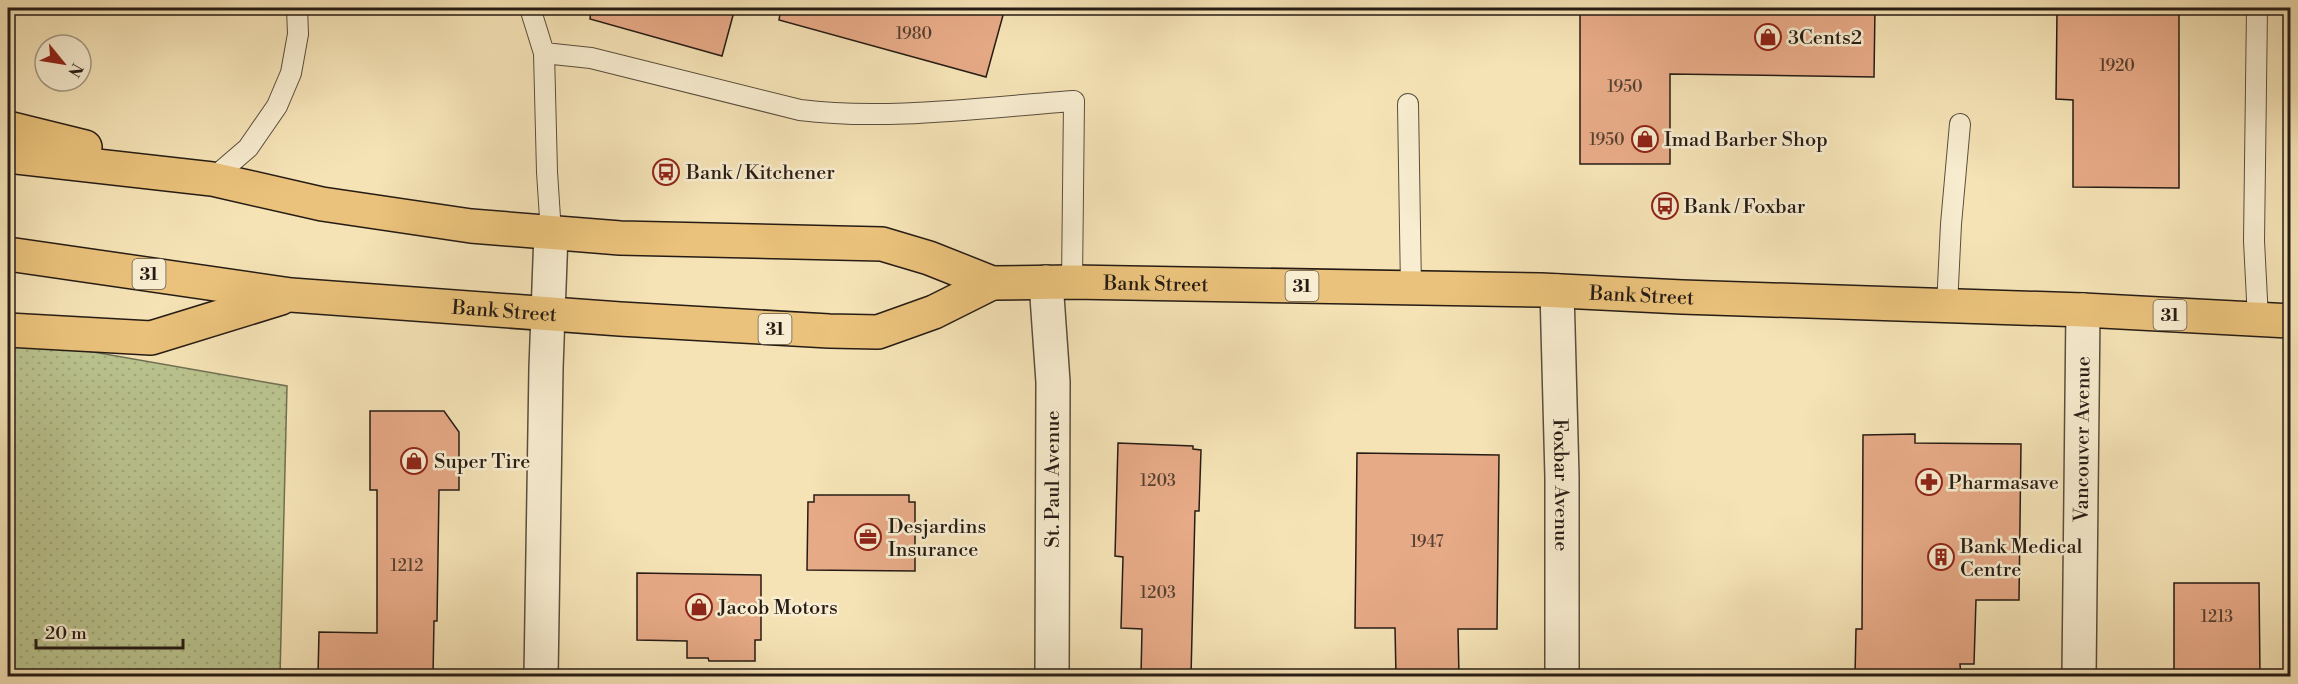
<svg xmlns="http://www.w3.org/2000/svg" width="2298" height="684" viewBox="0 0 2298 684" font-family="'Libre Bodoni',serif">
  <style>
    .grass { fill: url(#grass-dots); stroke: #707052; stroke-width: 1.5 }
    .building { fill: #e7aa87; stroke: #261c15; stroke-width: 1.5 }
    .lines { fill: none; stroke-linecap: round; stroke-linejoin: round }
    .service-casing { stroke: #5a4e3d; stroke-width: 22 }
    .minor-casing { stroke: #5a4e3d; stroke-width: 36 }
    .tertiary-casing { stroke: #5a4e3d; stroke-width: 36 }
    .primary-casing { stroke: #261c15; stroke-width: 36 }
    .service { stroke: #f8edd0; stroke-width: 20 }
    .minor { stroke: #f8edd0; stroke-width: 33 }
    .tertiary { stroke: #f8edd0; stroke-width: 33 }
    .primary { stroke: #eac27b; stroke-width: 33 }
    .labels { text-anchor: middle; stroke-width: 5; stroke-linejoin: round; paint-order: stroke }
    .number-label { font-size: 16px; fill: #564032 }
    .shield { fill: #f8edd0; stroke: #655b4d; stroke-width: 1.5 }
    .shield-label { font-size: 18px; font-weight: bold; fill: #261c15 }
    .poi-label { font-size: 20px; fill: #261c15; stroke: #f8edd0; text-anchor: start }
    .street-label { font-size: 20px; fill: #261c15; stroke: #f8edd0 }
  </style>
  <defs>
    <pattern id="grass-dots" width="8" height="8" patternUnits="userSpaceOnUse" patternTransform="scale(1.5)"><rect width="8" height="8" fill="#bac48f"/><path d="M2 2h.1M6 6h.1" fill="none" stroke="#a0a87a" stroke-width="1.8" stroke-linecap="round"/></pattern>
  </defs>
  <rect width="100%" height="100%" fill="#f5e3b6"/>
  <filter id="stains"><feTurbulence type="fractalNoise" baseFrequency=".00333" numOctaves="4"/><feColorMatrix values="0 0 0 0 .2 0 0 0 0 .09 0 0 0 0 .02 0 0 0 .5 -.17"/></filter>
  <radialGradient id="worn" r=".72"><stop offset=".6" stop-color="#630" stop-opacity="0"/><stop offset="1" stop-color="#630" stop-opacity=".3"/></radialGradient>
  <path class="grass" d="M8 337 287 386 280 676H8Z"/>
  <path class="building" d="M591 8H735L722 56 590 19Z
    M781 8H1005L986 77 779 20Z
    M1580 8H1875L1874 77 1670 74V164H1580Z
    M2071 8H2179V188L2073 187V100L2056 99 2057 12H2071Z
    M370 411H444L459 432V490H439L437 621H434L433 676H318L319 632 377 633V490H370Z
    M1915 434V443L2021 444 2019 600H1976L1974 664H1960L1961 676H1855L1856 629H1862L1863 435Z
    M1118 443 1193 446V449L1201 450 1199 511H1195L1191 676H1141L1142 629 1121 628 1123 557 1115 556Z
    M1357 453 1499 455 1497 629H1458L1459 676H1396L1395 628H1355Z
    M814 495H909V502H915V571L807 570 808 502H814Z
    M637 573 761 575V640H755V661H709L708 658H687V641L637 640Z
    M2174 583H2259L2260 676H2174Z"/>
  <g class="lines">
    <defs>
      <path id="service" d="M530 8 544 53 547 172 551 233
        M2257 8 2254 241 2258 319
        M544 53 591 58 800 110C887 121 986 107 1074 101L1072 282
        M1408 104 1411 289
        M212 179 248 148 277 106 291 73 298 34 297 8
        M1947 306 1951 224 1960 124"/>
      <g id="minor">
        <path d="M1046 282 1053 382 1052 676"/>
        <path id="s1" d="M1557 291 1562 477V676"/>
        <path id="s2" d="M2079 676 2083 310"/>
      </g>
      <path id="tertiary" d="M541 676 546 368 551 233"/>
      <g id="primary">
        <path d="M8 128 85 147"/>
        <path id="s3" d="M8 156 212 179 322 204 471 226 620 238 882 244 929 258 992 283 1072 282 1541 290 1682 297 2083 310 2290 321"/>
        <path id="s4" d="M8 254 291 295 620 319 829 331 878 332 934 312 992 283"/>
        <path d="M8 330 151 338 281 298"/>
      </g>
    </defs>
    <use href="#service" class="service-casing"/>
    <use href="#minor" class="minor-casing"/>
    <use href="#tertiary" class="tertiary-casing"/>
    <use href="#primary" class="primary-casing"/>
    <use href="#service" class="service"/>
    <use href="#minor" class="minor"/>
    <use href="#tertiary" class="tertiary"/>
    <use href="#primary" class="primary"/>
  </g>
  <defs>
    <symbol id="shop-ring" viewBox="-11 -11 22 22"><circle r="9.5" fill="#f8edd0" stroke="#8f2418" stroke-width="1.5"/><path d="M-5-2.5h2.3a2.7 3.5 0 0 1 5.4 0H5L5.5 6h-11ZM-1.5-2.5h3a1.5 2.3 0 0 0-3 0Z" fill="#8f2418"/></symbol>
    <symbol id="bus-ring" viewBox="-11 -11 22 22"><circle r="9.5" fill="#f8edd0" stroke="#8f2418" stroke-width="1.5"/><path d="M-5-6H5V4H4V6H2V4H-2V6H-4V4H-5ZM-3.5-4V0h7V-4ZM-3.5 1.2v1.5H-2V1.2ZM2 1.2v1.5H3.5V1.2Z" fill="#8f2418"/></symbol>
    <symbol id="pharmacy-ring" viewBox="-11 -11 22 22"><circle r="9.5" fill="#f8edd0" stroke="#8f2418" stroke-width="1.5"/><path d="M-2-6h4v4h4v4h-4v4h-4v-4h-4v-4h4Z" fill="#8f2418"/></symbol>
    <symbol id="office-ring" viewBox="-11 -11 22 22"><circle r="9.5" fill="#f8edd0" stroke="#8f2418" stroke-width="1.5"/><path d="M-6-3h4V-5.5h4V-3h4V5H-6ZM-1-4.5V-3h2v-1.5ZM-6 0V1H6V0Z" fill="#8f2418"/></symbol>
    <symbol id="building-ring" viewBox="-11 -11 22 22"><circle r="9.5" fill="#f8edd0" stroke="#8f2418" stroke-width="1.5"/><path d="M-4-6H4V6H1V3H-1V6H-4ZM-2.5-4.3h1.7v1.8h-1.7ZM.8-4.3h1.7v1.8H.8ZM-2.5-1h1.7V.8h-1.7ZM.8-1h1.7V.8H.8Z" fill="#8f2418"/></symbol>
  </defs>
  <g fill-rule="evenodd">
    <use href="#shop-ring" x="1753" y="22" width="30" height="30"/>
    <use href="#shop-ring" x="1630" y="124" width="30" height="30"/>
    <use href="#bus-ring" x="651" y="157" width="30" height="30"/>
    <use href="#bus-ring" x="1650" y="191" width="30" height="30"/>
    <use href="#shop-ring" x="399" y="446" width="30" height="30"/>
    <use href="#pharmacy-ring" x="1914" y="467" width="30" height="30"/>
    <use href="#office-ring" x="853" y="522" width="30" height="30"/>
    <use href="#building-ring" x="1926" y="542" width="30" height="30"/>
    <use href="#shop-ring" x="684" y="592" width="30" height="30"/>
  </g>
  <g class="labels">
    <g class="number-label">
      <text x="914" y="39">1980</text>
      <text x="2117" y="71">1920</text>
      <text x="1625" y="92">1950</text>
      <text x="1607" y="145">1950</text>
      <text x="1158" y="486">1203</text>
      <text x="1427" y="547">1947</text>
      <text x="407" y="571">1212</text>
      <text x="1158" y="598">1203</text>
      <text x="2217" y="622">1213</text>
    </g>
    <g class="shield">
      <rect x="132.5" y="259" width="33" height="30" rx="4.5"/>
      <rect x="1285.5" y="271" width="33" height="30" rx="4.5"/>
      <rect x="2153.5" y="300" width="33" height="30" rx="4.5"/>
      <rect x="758.5" y="314" width="33" height="30" rx="4.5"/>
    </g>
    <g class="shield-label">
      <text x="149" y="280">31</text>
      <text x="1302" y="292">31</text>
      <text x="2170" y="321">31</text>
      <text x="775" y="335">31</text>
    </g>
    <g class="poi-label">
      <text x="1788" y="44">3Cents2</text>
      <text x="1664" y="146">Imad Barber Shop</text>
      <text x="686" y="179">Bank / Kitchener</text>
      <text x="1684" y="213">Bank / Foxbar</text>
      <text x="434" y="468">Super Tire</text>
      <text x="1948" y="489">Pharmasave</text>
      <text x="888" y="533">Desjardins<tspan x="888" dy="23">Insurance</tspan></text>
      <text x="1960" y="553">Bank Medical<tspan x="1960" dy="23">Centre</tspan></text>
      <text x="718" y="614">Jacob Motors</text>
    </g>
    <g class="street-label">
      <text dy="7" stroke="none"><textPath href="#s3" startOffset="1161">Bank Street</textPath></text>
      <text dy="7" stroke="none"><textPath href="#s3" startOffset="1647">Bank Street</textPath></text>
      <text dy="7" stroke="none"><textPath href="#s4" startOffset="500">Bank Street</textPath></text>
      <text dy="7" stroke="none"><textPath href="#s2" startOffset="237">Vancouver Avenue</textPath></text>
      <text transform="translate(1052 479) rotate(-90)" y="7">St. Paul Avenue</text>
      <text dy="7" stroke="none"><textPath href="#s1" startOffset="194">Foxbar Avenue</textPath></text>
    </g>
  </g>
  <rect width="2298" height="684" fill="none" stroke="#f5e3b6" stroke-width="30"/>
  <rect x="9" y="9" width="2280" height="666" fill="none" stroke="#261c15" stroke-width="3"/>
  <rect x="15" y="15" width="2268" height="654" fill="none" stroke="#261c15" stroke-width="1.5"/>
  <g transform="translate(63 63) rotate(120)"><circle r="28" fill="#f8edd0" stroke="#a49985" stroke-width="1.5"/>
  <path d="M0-4.5L10 22L0 15L-10 22Z" fill="#8f2418"/>
  <text y="-9" font-size="16" font-weight="bold" text-anchor="middle" fill="#261c15">N</text>
  </g>
  <path d="M36 639v9h147v-9" fill="none" stroke="#261c15" stroke-width="3"/>
  <text x="45" y="639" font-size="18" fill="#261c15" stroke="#f8edd0" stroke-width="4.5" paint-order="stroke">20 m</text>
  <rect width="100%" height="100%" filter="url(#stains)"/>
  <rect width="100%" height="100%" fill="url(#worn)"/>
</svg>
